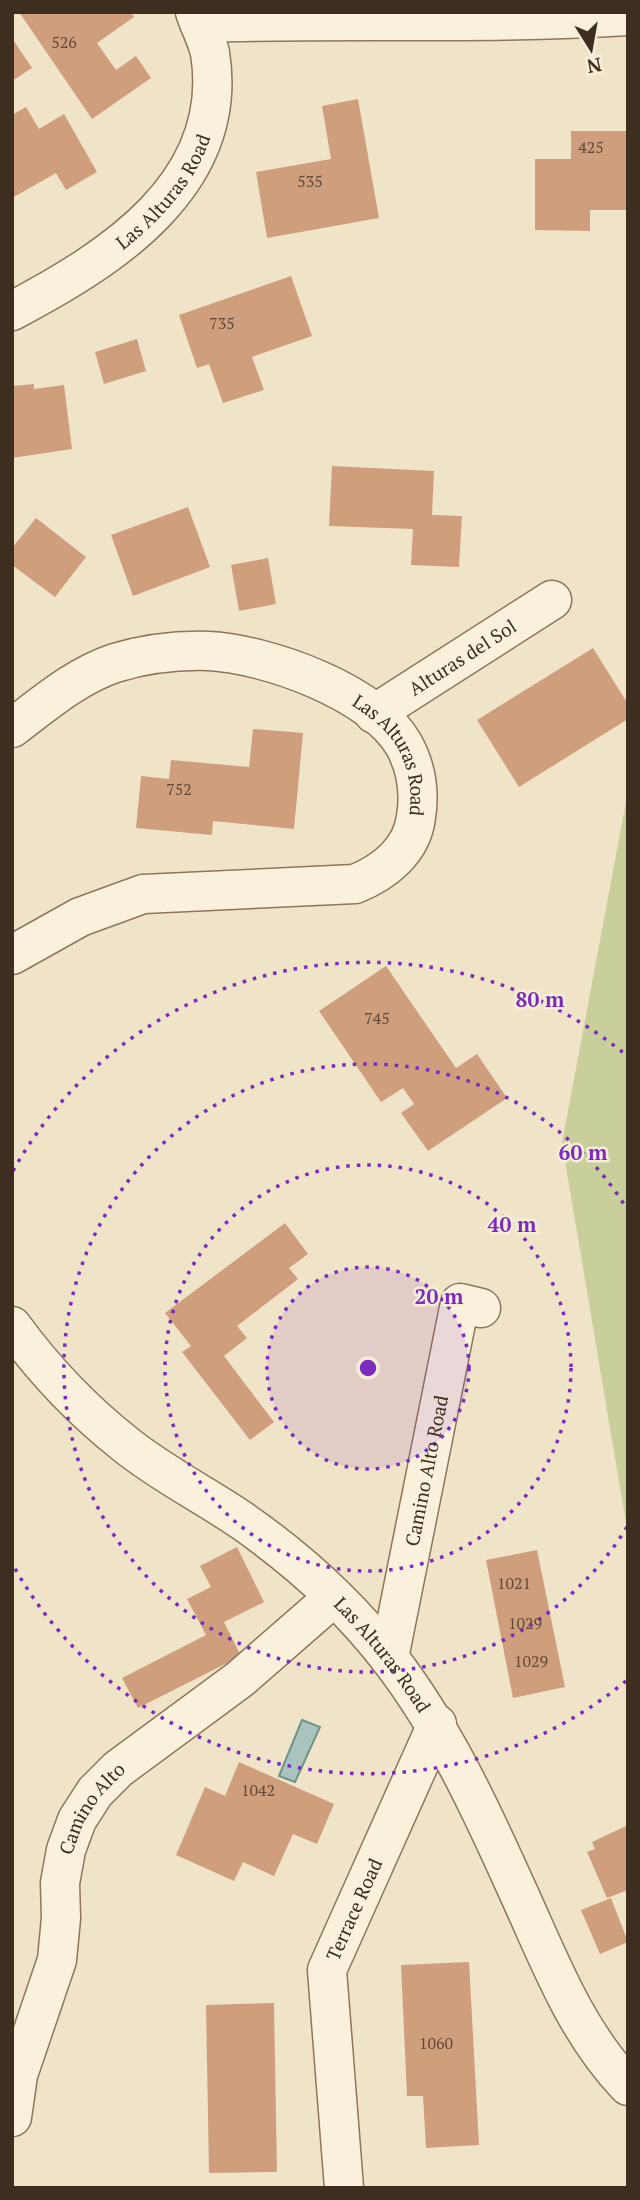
<svg xmlns="http://www.w3.org/2000/svg" width="640" height="2200" viewBox="0 0 640 2200" font-family="'PT Serif',serif">
  <style>
    .green { fill: #c9cf9b }
    .water { fill: #a9c4bc; stroke: #6f938a; stroke-width: 2 }
    .building { fill: #cf9f7d }
    .lines { fill: none; stroke-linecap: round; stroke-linejoin: round }
    .minor-casing { stroke: #8d765c; stroke-width: 41 }
    .minor { stroke: #faf1dc; stroke-width: 38 }
    .ring { fill: none; stroke: #7b2cbf; stroke-width: 3.5; stroke-dasharray: 3.5 7 }
    .labels { text-anchor: middle; stroke-width: 5; stroke-linejoin: round; paint-order: stroke }
    .number-label { font-size: 16px; fill: #624a37 }
    .street-label { font-size: 19px; fill: #3d2e20; stroke: #f7eed8 }
    .centre { fill: #7b2cbf; stroke: #f7eed8; stroke-width: 3.5 }
    .ring-label { font-size: 21px; text-anchor: middle; font-weight: bold; fill: #7b2cbf; stroke: #f7eed8; stroke-width: 5; stroke-linejoin: round; paint-order: stroke }
  </style>
  <rect width="100%" height="100%" fill="#f0e4c8"/>
  <path class="green" d="M628 791V1535L562 1143Z"/>
  <path class="water" d="M302 1720 320 1727 295 1782 279 1776Z"/>
  <path class="building" d="M19 12H131L134 17 97 43 116 70 136 56 151 78 92 119Z
    M12 38 32 68 12 81Z
    M358 99 379 218 267 238 256 172 331 159 322 106Z
    M26 107 39 129 64 114 97 172 66 190 56 173 12 198V115Z
    M571 131H628V210H590V231L535 230V159H571Z
    M291 276 312 336 252 357 264 390 223 403 209 364 197 368 179 315Z
    M137 339 146 371 104 384 95 352Z
    M34 384V389L64 385 72 449 12 458V386Z
    M332 466 434 471 432 515 462 516 459 567 411 565 413 529 329 526Z
    M188 507 210 567 133 596 111 535Z
    M36 518 86 557 55 597 12 565V548Z
    M268 558 276 604 239 611 231 565Z
    M593 648 628 704V719L519 787 477 720Z
    M253 729 303 733 294 829 213 821 212 835 136 828 141 776 169 779 171 760 249 767Z
    M386 966 456 1068 477 1054 507 1098 428 1151 401 1113 414 1104 403 1088 381 1102 319 1011Z
    M285 1223 308 1254 289 1268 298 1279 237 1326 247 1338 224 1356 274 1422 250 1440 182 1352 191 1346 165 1313Z
    M237 1547 264 1602 224 1622 241 1656 138 1708 122 1678 206 1635 187 1599 211 1587 200 1566Z
    M537 1550 565 1687 513 1698 486 1560Z
    M239 1762 334 1804 317 1844 293 1834 274 1876 243 1862 234 1881 176 1855 205 1787 225 1796Z
    M628 1825V1890L607 1898 587 1852 595 1849 592 1842Z
    M611 1898 628 1942 600 1954 581 1910Z
    M469 1962 479 2145 426 2148 423 2096H407L401 1965Z
    M274 2003 277 2172 209 2173 206 2005Z"/>
  <g class="lines">
    <defs>
      <g id="minor">
        <path d="M199 23C341 18 485 25 628 16"/>
        <path id="s1" d="M12 311C111 259 231 183 210 53 207 39 199 25 195 12"/>
        <path id="s2" d="M374 714 552 600"/>
        <path id="s3" d="M12 728C44 704 76 676 115 663 145 654 177 650 209 651 267 654 374 692 404 745 416 767 420 792 416 817 412 850 385 872 355 884L143 894 80 917 12 955"/>
        <path id="s4" d="M12 1326C44 1370 82 1410 125 1444 162 1474 205 1495 244 1522 298 1560 350 1607 390 1659 443 1728 479 1805 515 1885 548 1956 573 2028 628 2086"/>
        <path id="s5" d="M389 1658 460 1303 481 1308"/>
        <path id="s6" d="M12 2117 18 2075 57 1960 61 1918 60 1883 66 1850 77 1820 95 1792 118 1769 240 1679 334 1597"/>
        <path id="s7" d="M344 2188 327 1970 437 1724"/>
      </g>
    </defs>
    <use href="#minor" class="minor-casing"/>
    <use href="#minor" class="minor"/>
  </g>
  <circle cx="368" cy="1368" r="101" fill="#7b2cbf" fill-opacity=".12"/>
  <g class="ring">
    <circle cx="368" cy="1368" r="101"/>
    <circle cx="368" cy="1368" r="203"/>
    <path d="M627 1527A304 304 0 1 1 627 1209"/>
    <path d="M626 1681A406 406 0 0 1 13 1565M13 1171A406 406 0 0 1 626 1055"/>
  </g>
  <g class="labels">
    <g class="number-label">
      <text x="64" y="48">526</text>
      <text x="591" y="153">425</text>
      <text x="310" y="187">535</text>
      <text x="222" y="329">735</text>
      <text x="179" y="795">752</text>
      <text x="377" y="1024">745</text>
      <text x="514" y="1589">1021</text>
      <text x="525" y="1629">1029</text>
      <text x="531" y="1667">1029</text>
      <text x="258" y="1796">1042</text>
      <text x="436" y="2049">1060</text>
    </g>
    <g class="street-label">
      <text dy="7" stroke="none"><textPath href="#s1" startOffset="196">Las Alturas Road</textPath></text>
      <text dy="7" stroke="none"><textPath href="#s2" startOffset="105">Alturas del Sol</textPath></text>
      <text dy="7" stroke="none"><textPath href="#s3" startOffset="443">Las Alturas Road</textPath></text>
      <text dy="7" stroke="none"><textPath href="#s5" startOffset="191">Camino Alto Road</textPath></text>
      <text dy="7" stroke="none"><textPath href="#s4" startOffset="499">Las Alturas Road</textPath></text>
      <text dy="7" stroke="none"><textPath href="#s6" startOffset="324">Camino Alto</textPath></text>
      <text dy="7" stroke="none"><textPath href="#s7" startOffset="285">Terrace Road</textPath></text>
    </g>
  </g>
  <circle cx="368" cy="1368" r="10" class="centre"/>
  <g class="ring-label">
    <text x="540" y="1007">80 m</text>
    <text x="583" y="1160">60 m</text>
    <text x="512" y="1232">40 m</text>
    <text x="439" y="1304">20 m</text>
  </g>
  <rect width="640" height="2200" fill="none" stroke="#3d2e20" stroke-width="28"/>
  <g transform="translate(591 49) rotate(169)" stroke="#f7eed8" stroke-width="5" paint-order="stroke">
  <path d="M0-5L12 26L0 18L-12 26Z" fill="#3d2e20"/>
  <text y="-10" font-size="19" font-weight="bold" text-anchor="middle" fill="#3d2e20">N</text>
  </g>
</svg>
